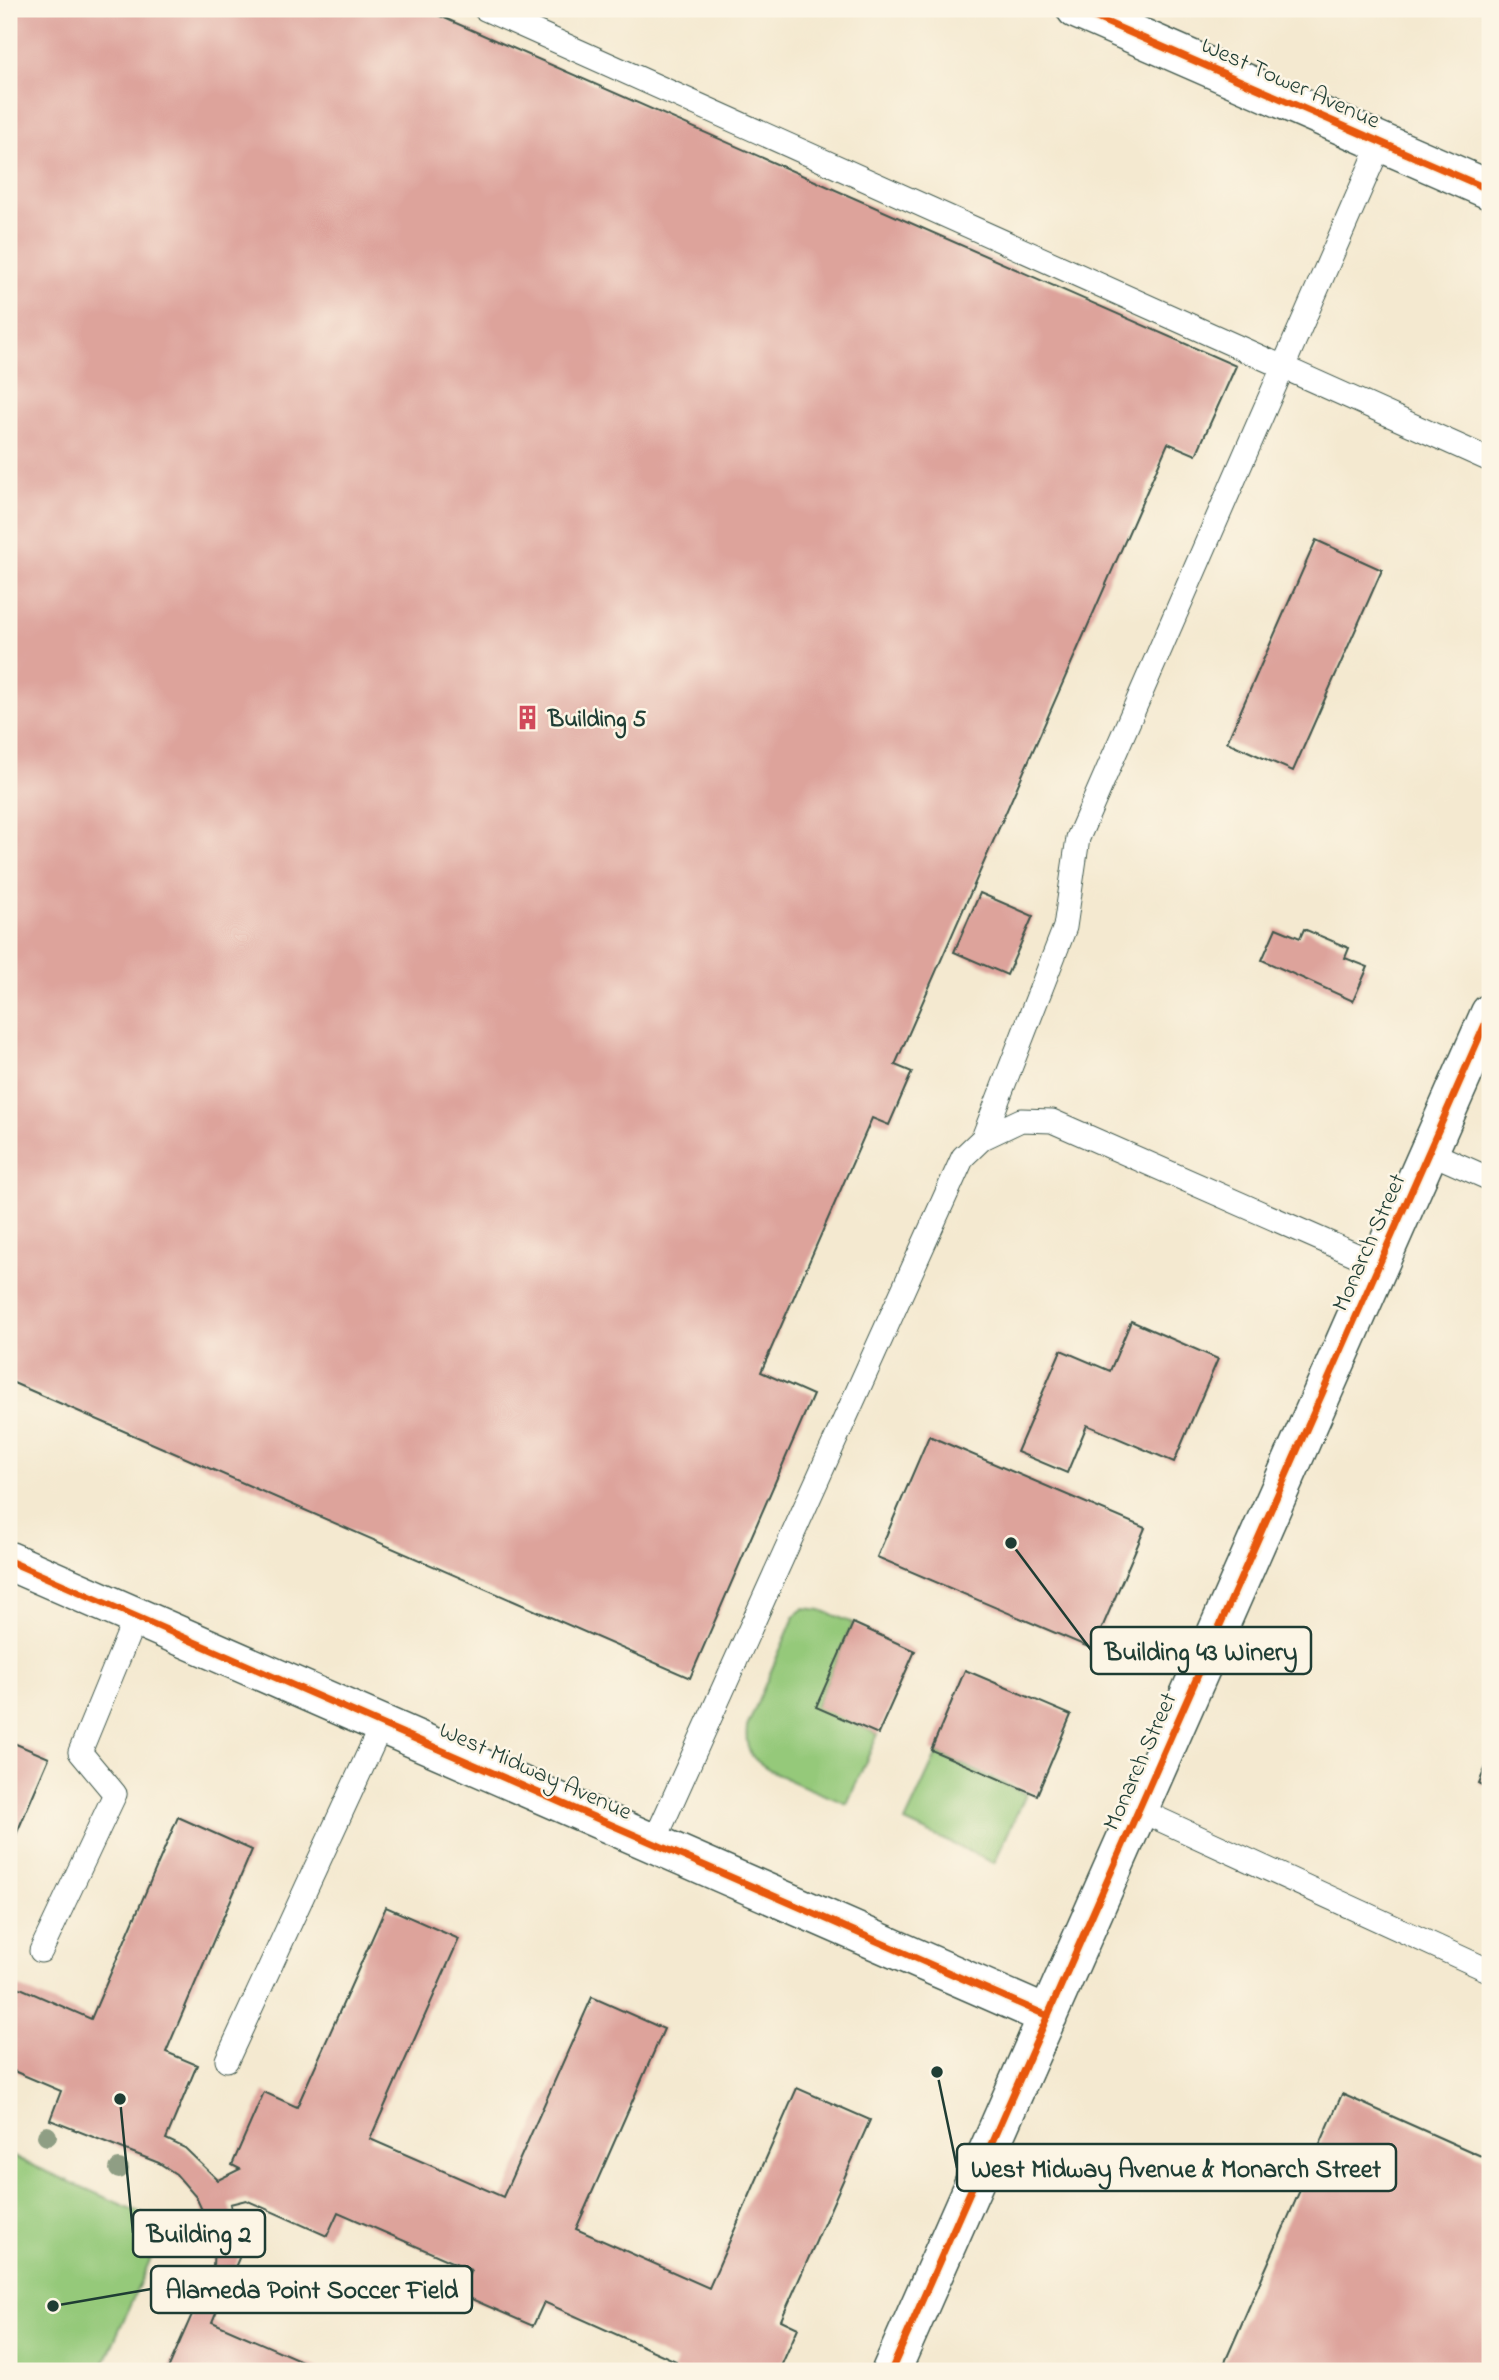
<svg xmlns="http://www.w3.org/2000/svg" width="1499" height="2380" viewBox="0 0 1499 2380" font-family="'Indie Flower',sans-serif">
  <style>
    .green { fill: #95c97a; stroke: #5a8357; stroke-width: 2 }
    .building { fill: #dda39b }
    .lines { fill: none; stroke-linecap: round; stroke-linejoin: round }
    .service-casing { stroke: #3f574b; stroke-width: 25 }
    .minor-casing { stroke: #3f574b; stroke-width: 41 }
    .service { stroke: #fff; stroke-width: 23 }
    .minor { stroke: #fff; stroke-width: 38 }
    .cycleway-casing { stroke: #fcf5e5; stroke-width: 11 }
    .cycleway { stroke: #e8590c; stroke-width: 7 }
    .tree { fill: #8f9e84 }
    .labels { text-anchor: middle; stroke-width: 5; stroke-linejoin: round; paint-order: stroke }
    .street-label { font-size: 24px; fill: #1f3d34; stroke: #fcf5e5 }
    .poi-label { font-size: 24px; font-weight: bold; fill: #1f3d34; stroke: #fcf5e5; text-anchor: start }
    .leader { fill: none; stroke: #1f3d34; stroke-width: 2.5 }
    .callout-dot { fill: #1f3d34; stroke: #fcf5e5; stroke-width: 2.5 }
    .callout { fill: #fcf5e5; stroke: #1f3d34; stroke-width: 2.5 }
    .callout-label { font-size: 26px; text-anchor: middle; font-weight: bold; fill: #1f3d34 }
  </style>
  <rect width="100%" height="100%" fill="#fcf5e5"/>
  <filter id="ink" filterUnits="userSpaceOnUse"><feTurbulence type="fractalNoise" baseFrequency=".0143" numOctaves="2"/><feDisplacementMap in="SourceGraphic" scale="14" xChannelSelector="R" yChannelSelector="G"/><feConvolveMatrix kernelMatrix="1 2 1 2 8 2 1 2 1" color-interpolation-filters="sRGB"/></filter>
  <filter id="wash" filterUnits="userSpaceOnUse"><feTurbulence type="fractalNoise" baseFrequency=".00686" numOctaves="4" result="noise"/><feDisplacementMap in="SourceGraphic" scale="28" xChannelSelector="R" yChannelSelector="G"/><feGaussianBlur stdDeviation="1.57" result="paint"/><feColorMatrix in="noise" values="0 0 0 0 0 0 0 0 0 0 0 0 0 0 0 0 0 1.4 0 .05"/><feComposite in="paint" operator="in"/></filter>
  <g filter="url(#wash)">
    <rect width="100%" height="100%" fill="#f4e9d0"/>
    <path class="green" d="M804 1608 821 1610 853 1623 816 1706 878 1734 847 1804C826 1795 761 1772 751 1754 746 1746 746 1736 747 1727L795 1615Z
      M937 1753 1026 1794 994 1863 905 1822Z
      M9 2155 166 2224 101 2371H9Z"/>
    <g id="blocks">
      <path class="building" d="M9 9H424L1236 366 1196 455 1168 443 895 1065 912 1072 889 1125 872 1118 761 1372 813 1395 690 1678 9 1381Z
        M1316 540 1382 570 1293 771 1227 742Z
        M980 893 1033 916 1007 975 954 952Z
        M1276 928 1300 938 1304 929 1349 948 1345 958 1368 967 1353 1001 1262 960Z
        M1131 1321 1218 1359 1174 1462 1087 1425 1067 1473 1017 1452 1061 1350 1110 1371Z
        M929 1436 1145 1528 1093 1649 877 1557Z
        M853 1623 915 1651 878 1734 816 1707Z
        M965 1670 1071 1715 1037 1795 931 1750Z
        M9 1741 49 1758 9 1851Z
        M1490 1757V1789L1479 1783Z
        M178 1817 252 1850 166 2052 197 2065 166 2139 185 2148 218 2180 240 2169 232 2165 264 2092 297 2107 386 1907 459 1939 370 2139 503 2197 592 1997 664 2029 576 2229 709 2288 797 2088 870 2120 781 2320 798 2328 779 2371H672L676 2361 544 2302 533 2326 460 2294 471 2270 338 2212 327 2236 246 2200 230 2204 239 2242V2258L212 2322 325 2371H167L213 2267 214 2242 208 2223 196 2197 176 2174 159 2163 50 2120 61 2091 9 2069V1983L91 2019Z
        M1342 2094 1490 2160V2371H1221Z"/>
    </g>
  </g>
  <g filter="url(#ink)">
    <use href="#blocks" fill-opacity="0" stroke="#3f574b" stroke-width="2"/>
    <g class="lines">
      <defs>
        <path id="service" d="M485 9 1490 460
          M983 1138 1065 927 1078 838 1381 142
          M1429 1152 1490 1179
          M1139 1810 1490 1971
          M654 1842 963 1157 983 1138 1021 1120 1052 1121 1379 1265
          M41 1951 115 1794 80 1752 136 1616
          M227 2060 382 1724"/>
        <path id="minor" d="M1076 9 1490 190
          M9 1561 1048 2016
          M891 2371 1490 1013"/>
      </defs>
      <use href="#service" class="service-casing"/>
      <use href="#minor" class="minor-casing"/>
      <use href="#service" class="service"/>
      <use href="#minor" class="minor"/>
      <defs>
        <path id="cycleway" d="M1076 9 1490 190
          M9 1561 1048 2016
          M891 2371 1490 1013"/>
      </defs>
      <use href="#cycleway" class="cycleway-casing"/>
      <use href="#cycleway" class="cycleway"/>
    </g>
    <g class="tree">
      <circle cx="47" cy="2136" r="10"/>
      <circle cx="119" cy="2169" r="10"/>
    </g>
  </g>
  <defs>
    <symbol id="building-bare" viewBox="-9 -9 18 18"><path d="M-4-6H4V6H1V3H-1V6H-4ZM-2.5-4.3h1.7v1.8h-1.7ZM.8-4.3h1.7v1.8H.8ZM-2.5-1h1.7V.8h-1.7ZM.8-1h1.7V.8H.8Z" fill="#d1495b" stroke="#fcf5e5" stroke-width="2.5" paint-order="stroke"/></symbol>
  </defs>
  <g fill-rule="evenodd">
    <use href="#building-bare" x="510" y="700" width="35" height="35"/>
  </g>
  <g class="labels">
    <g class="street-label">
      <text transform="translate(1291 82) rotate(24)" y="8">West Tower Avenue</text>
      <text transform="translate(1368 1242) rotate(-66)" y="8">Monarch Street</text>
      <text transform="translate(1139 1761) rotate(-66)" y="8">Monarch Street</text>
      <text transform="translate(536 1770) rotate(24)" y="8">West Midway Avenue</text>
    </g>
    <g class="poi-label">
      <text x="548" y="726">Building 5</text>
    </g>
  </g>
  <path class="leader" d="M1011 1543L1091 1650M937 2072L957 2168M120 2099L133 2233M53 2306L151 2289"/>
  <g class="callout-dot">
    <circle cx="1011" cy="1543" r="7"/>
    <circle cx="937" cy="2072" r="7"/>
    <circle cx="120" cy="2099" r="7"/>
    <circle cx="53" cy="2306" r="7"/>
  </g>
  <g class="callout">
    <rect x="1091" y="1627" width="220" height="47" rx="7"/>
    <rect x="957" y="2144" width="439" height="47" rx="7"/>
    <rect x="133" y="2210" width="132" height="47" rx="7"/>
    <rect x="151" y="2266" width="321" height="47" rx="7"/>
  </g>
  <g class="callout-label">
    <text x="1201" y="1660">Building 43 Winery</text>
    <text x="1176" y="2177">West Midway Avenue &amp; Monarch Street</text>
    <text x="199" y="2242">Building 2</text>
    <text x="312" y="2298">Alameda Point Soccer Field</text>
  </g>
  <rect width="1499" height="2380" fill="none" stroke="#fcf5e5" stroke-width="35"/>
</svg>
